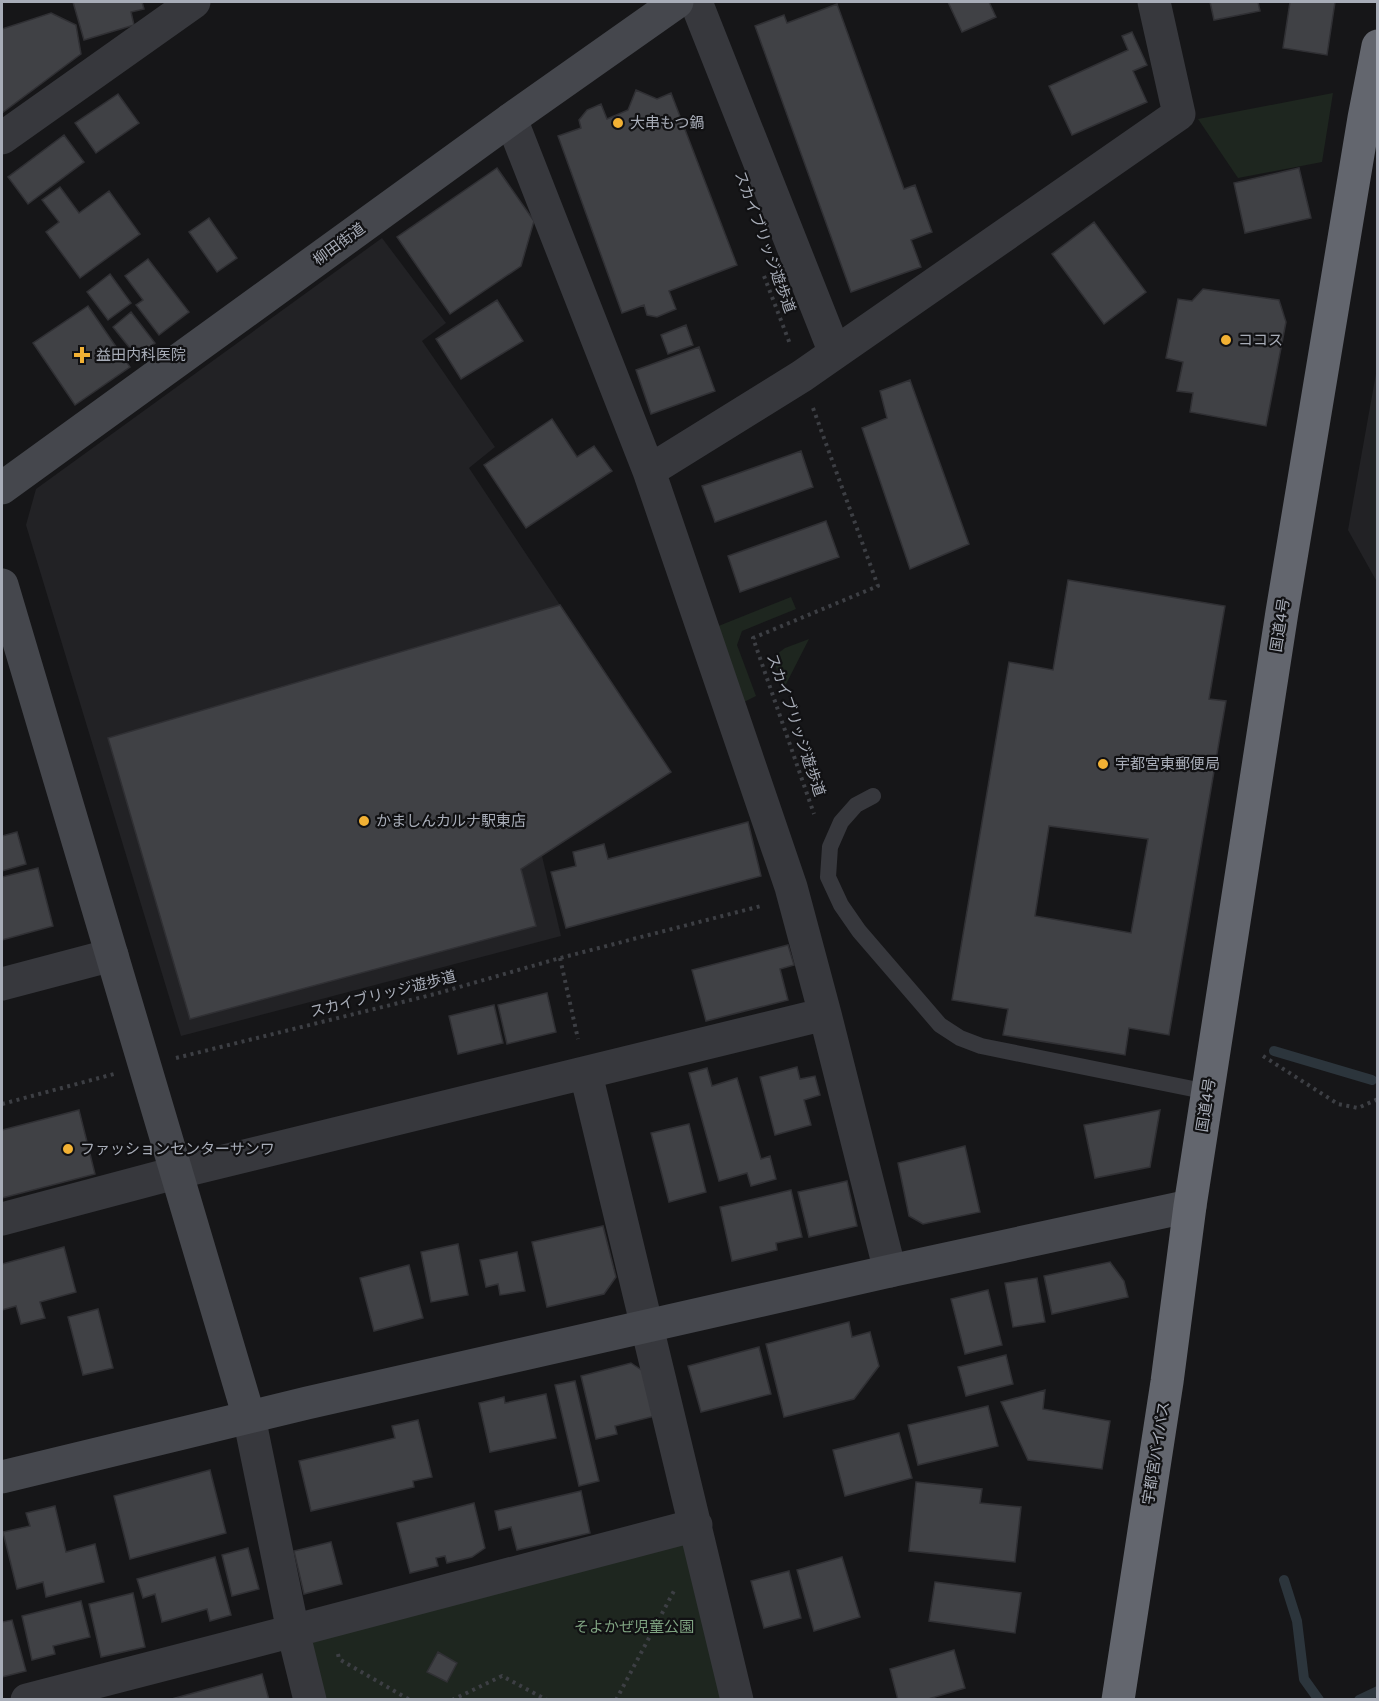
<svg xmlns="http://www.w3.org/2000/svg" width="1379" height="1701" viewBox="0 0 1379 1701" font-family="'Varela Round','Noto Sans JP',sans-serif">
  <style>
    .built { fill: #222225 }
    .green { fill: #1e261f }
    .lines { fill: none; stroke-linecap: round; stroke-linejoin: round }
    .stream { stroke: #2c353c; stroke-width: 10 }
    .building { fill: #404145; stroke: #303034; stroke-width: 1.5; fill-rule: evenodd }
    .path { stroke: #3d3f44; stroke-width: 4; stroke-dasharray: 3 4.5; stroke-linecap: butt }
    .lane { stroke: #37383d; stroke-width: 16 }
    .street { stroke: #37383d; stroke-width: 33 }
    .secondary { stroke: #45474d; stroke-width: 33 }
    .highway { stroke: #63666e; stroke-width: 33 }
    .poi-dot { fill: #f2b134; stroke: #111113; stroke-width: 2 }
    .labels { text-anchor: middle; stroke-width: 4.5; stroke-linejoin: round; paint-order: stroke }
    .poi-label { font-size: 15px; fill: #a8adb8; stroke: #111113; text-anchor: start }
    .street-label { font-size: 15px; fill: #a8adb8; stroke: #111113 }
    .park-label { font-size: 15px; fill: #7fa381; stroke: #111113 }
  </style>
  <rect width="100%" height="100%" fill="#161618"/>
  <path class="built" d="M382 238 446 323 422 341 495 447 469 468 671 772 542 856 561 936 181 1036 26 525 36 489Z
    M1377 368 1378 582H1377L1348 530Z"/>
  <path class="green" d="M1333 93 1322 162 1238 178 1198 119Z
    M791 597 796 609 742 631 737 645 756 696 744 702 716 627Z
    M809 639 784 688 775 665 777 654 785 648Z
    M690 1538 729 1699H319L304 1640Z"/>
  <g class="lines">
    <path class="stream" d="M1274 1051 1372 1080
      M1284 1580 1297 1621 1304 1679 1319 1700
      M1359 1700 1378 1691"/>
  </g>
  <path class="building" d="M73 2H142L144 9 131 12 134 25 84 40Z
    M948 2H989L996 17 962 32Z
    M1210 2H1258L1260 11 1214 20Z
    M1290 2H1335L1327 55 1283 48Z
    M837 4 904 189 915 185 932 232 911 240 921 267 851 292 755 26 784 15 787 23Z
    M51 13 76 25 81 54 2 113V29Z
    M1132 32 1147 65 1133 71 1147 102 1072 135 1049 86 1128 50 1122 36Z
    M636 90 657 99 671 93 737 265 669 291 676 309 657 317 647 315 644 305 622 313 558 136 581 128 579 120 587 110 601 104 607 119 628 110Z
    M118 94 139 123 96 153 75 123Z
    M64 135 84 162 28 204 8 177Z
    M497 168 534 221 521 266 450 314 397 237Z
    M1299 168 1311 218 1245 233 1234 183Z
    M60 187 79 213 109 191 140 234 80 278 46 232 59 222 42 200Z
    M209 218 237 258 217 272 189 232Z
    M1094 222 1146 292 1104 324 1052 254Z
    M148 259 189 312 159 335 136 305 143 300 125 276Z
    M110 274 131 303 108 320 87 292Z
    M1203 289 1279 300 1286 322 1266 426 1190 412 1193 393 1177 391 1183 362 1166 358 1178 299 1192 301Z
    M497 300 523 341 461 379 436 339Z
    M88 306 130 367 75 405 33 343Z
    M131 312 155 343 137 357 113 327Z
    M686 325 693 345 668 354 661 335Z
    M699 347 715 391 651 414 636 370Z
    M910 380 969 544 910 569 862 428 887 418 880 391Z
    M552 419 577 457 594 446 612 471 526 528 484 465Z
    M801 451 813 487 715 522 702 486Z
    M826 521 839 557 740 592 728 556Z
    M1068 580 1225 606 1209 699 1226 701 1169 1035 1129 1028 1125 1055 1003 1035 1008 1009 952 1000 1009 662 1053 670ZM1049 826 1148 839 1131 933 1035 916Z
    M560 605 671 772 521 869 536 926 190 1019 108 738Z
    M748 822 761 876 566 928 551 872 576 866 573 852 604 844 608 859Z
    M17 832 26 864 2 871V836Z
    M38 868 53 926 2 940V877Z
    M788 945 794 965 780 969 788 1000 706 1021 692 970Z
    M547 993 556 1032 507 1044 498 1005Z
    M494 1005 503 1043 458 1054 449 1016Z
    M797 1067 800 1079 815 1076 820 1095 804 1100 811 1125 775 1135 760 1077Z
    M707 1068 712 1086 737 1078 761 1159 770 1156 776 1179 751 1186 747 1173 719 1181 689 1073Z
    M79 1110 95 1174 2 1198V1130Z
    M1160 1110 1150 1167 1095 1178 1084 1125Z
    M689 1124 706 1192 669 1202 651 1133Z
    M965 1146 980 1212 923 1224 909 1216 898 1163Z
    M847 1181 857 1226 809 1237 798 1192Z
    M791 1190 802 1237 776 1243 777 1250 732 1261 720 1207Z
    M603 1226 616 1277 604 1294 547 1307 532 1242Z
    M458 1244 468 1295 431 1302 421 1252Z
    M64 1247 76 1292 40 1302 45 1318 21 1324 16 1306 2 1310V1264Z
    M517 1252 525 1291 500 1295 498 1284 486 1287 480 1260Z
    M1110 1262 1124 1281 1128 1297 1052 1314 1044 1276Z
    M409 1265 423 1318 374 1331 360 1278Z
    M1037 1278 1045 1322 1013 1327 1005 1283Z
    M988 1290 1002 1345 965 1354 951 1299Z
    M98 1309 113 1368 83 1375 68 1317Z
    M849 1322 852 1337 870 1332 879 1366 854 1399 784 1417 766 1344Z
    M759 1347 771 1394 701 1412 688 1366Z
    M1006 1355 1013 1384 966 1396 958 1367Z
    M631 1363 649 1375 659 1415 615 1426 617 1434 596 1439 581 1376Z
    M575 1381 599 1481 579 1486 555 1385Z
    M1045 1390 1043 1409 1110 1421 1102 1469 1028 1460 1001 1402Z
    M546 1394 556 1438 490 1452 479 1403 504 1397 505 1403Z
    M988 1406 998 1446 918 1465 908 1425Z
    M418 1420 432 1477 413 1481 414 1487 311 1511 299 1461 395 1438 392 1426Z
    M899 1433 912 1478 845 1496 833 1450Z
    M210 1470 226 1533 130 1559 114 1496Z
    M916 1482 982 1489 980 1503 1021 1507 1015 1562 909 1551Z
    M581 1491 590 1533 517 1550 511 1527 499 1530 495 1511Z
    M474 1503 485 1548 472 1557 447 1563 445 1556 436 1558 438 1566 410 1573 397 1523Z
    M55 1506 66 1552 95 1544 104 1582 46 1597 43 1582 17 1589 3 1532 30 1526 26 1513Z
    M331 1542 342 1584 304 1594 294 1551Z
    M248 1548 259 1589 232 1596 222 1555Z
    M215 1557 231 1615 210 1621 207 1609 162 1622 155 1594 143 1598 137 1579Z
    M842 1557 860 1617 814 1631 797 1570Z
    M789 1571 801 1618 764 1628 751 1581Z
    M935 1582 1021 1593 1015 1633 929 1621Z
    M133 1593 145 1647 101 1657 89 1604Z
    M81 1601 90 1637 53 1646 55 1654 32 1660 22 1616Z
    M12 1620 26 1671 2 1677V1622Z
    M954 1650 965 1688 925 1700H898L890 1669Z
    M438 1652 457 1663 447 1682 427 1672Z
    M262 1674 269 1700H168Z"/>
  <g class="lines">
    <path class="path" d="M764 276 790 344
      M813 408 878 586 753 638 814 814
      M560 958 578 1039
      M1263 1056 1338 1104 1358 1108 1378 1099
      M176 1058 435 994 560 958 761 906
      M2 1104 114 1074
      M338 1654 339 1659 410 1700
      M452 1700 502 1676 547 1700
      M616 1700 675 1589"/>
    <path class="lane" d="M873 796 856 805 841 822 830 847 828 877 841 905 859 931 940 1025 960 1038 981 1046 1208 1092"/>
    <path class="street" d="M511 119 649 471 791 887 825 1014 890 1271
      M2 138 194 2
      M835 353 1179 114 1154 2
      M649 471 802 376 835 353 696 2
      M2 984 112 955
      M586 1074 737 1700
      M2 1219 175 1173 825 1014
      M249 1417 293 1631 310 1700
      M27 1700 293 1631 696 1525"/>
    <path class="secondary" d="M2 488 511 119 677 2
      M2 585 249 1417
      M2 1477 307 1403 890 1271 1190 1206"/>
    <path class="highway" d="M1118 1700 1167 1382 1190 1206 1282 612 1364 118 1378 46"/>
  </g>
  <g class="poi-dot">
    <circle cx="618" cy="123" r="6"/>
    <circle cx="1226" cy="340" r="6"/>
    <path d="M79 346h6v6h6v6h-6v6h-6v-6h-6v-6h6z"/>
    <circle cx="1103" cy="764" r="6"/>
    <circle cx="364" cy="821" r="6"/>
    <circle cx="68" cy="1149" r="6"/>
  </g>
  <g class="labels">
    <g class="poi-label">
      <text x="630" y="128">大串もつ鍋</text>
      <text x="1238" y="345">ココス</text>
      <text x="96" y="360">益田内科医院</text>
      <text x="1115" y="769">宇都宮東郵便局</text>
      <text x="376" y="826">かましんカルナ駅東店</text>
      <text x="80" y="1154">ファッションセンターサンワ</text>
    </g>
    <g class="street-label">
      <text transform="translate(765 242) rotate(70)" y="5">スカイブリッジ遊歩道</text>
      <text transform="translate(339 244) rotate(-36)" y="5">柳田街道</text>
      <text transform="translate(1280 625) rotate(-81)" y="5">国道4号</text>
      <text transform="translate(796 725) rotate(71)" y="5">スカイブリッジ遊歩道</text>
      <text transform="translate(383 994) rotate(-14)" y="5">スカイブリッジ遊歩道</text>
      <text transform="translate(1206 1105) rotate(-81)" y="5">国道4号</text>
      <text transform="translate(1156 1453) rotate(-81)" y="5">宇都宮バイパス</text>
    </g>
    <g class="park-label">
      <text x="634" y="1632">そよかぜ児童公園</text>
    </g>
  </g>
  <rect width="1379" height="1701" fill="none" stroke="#a8adb8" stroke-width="6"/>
</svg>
